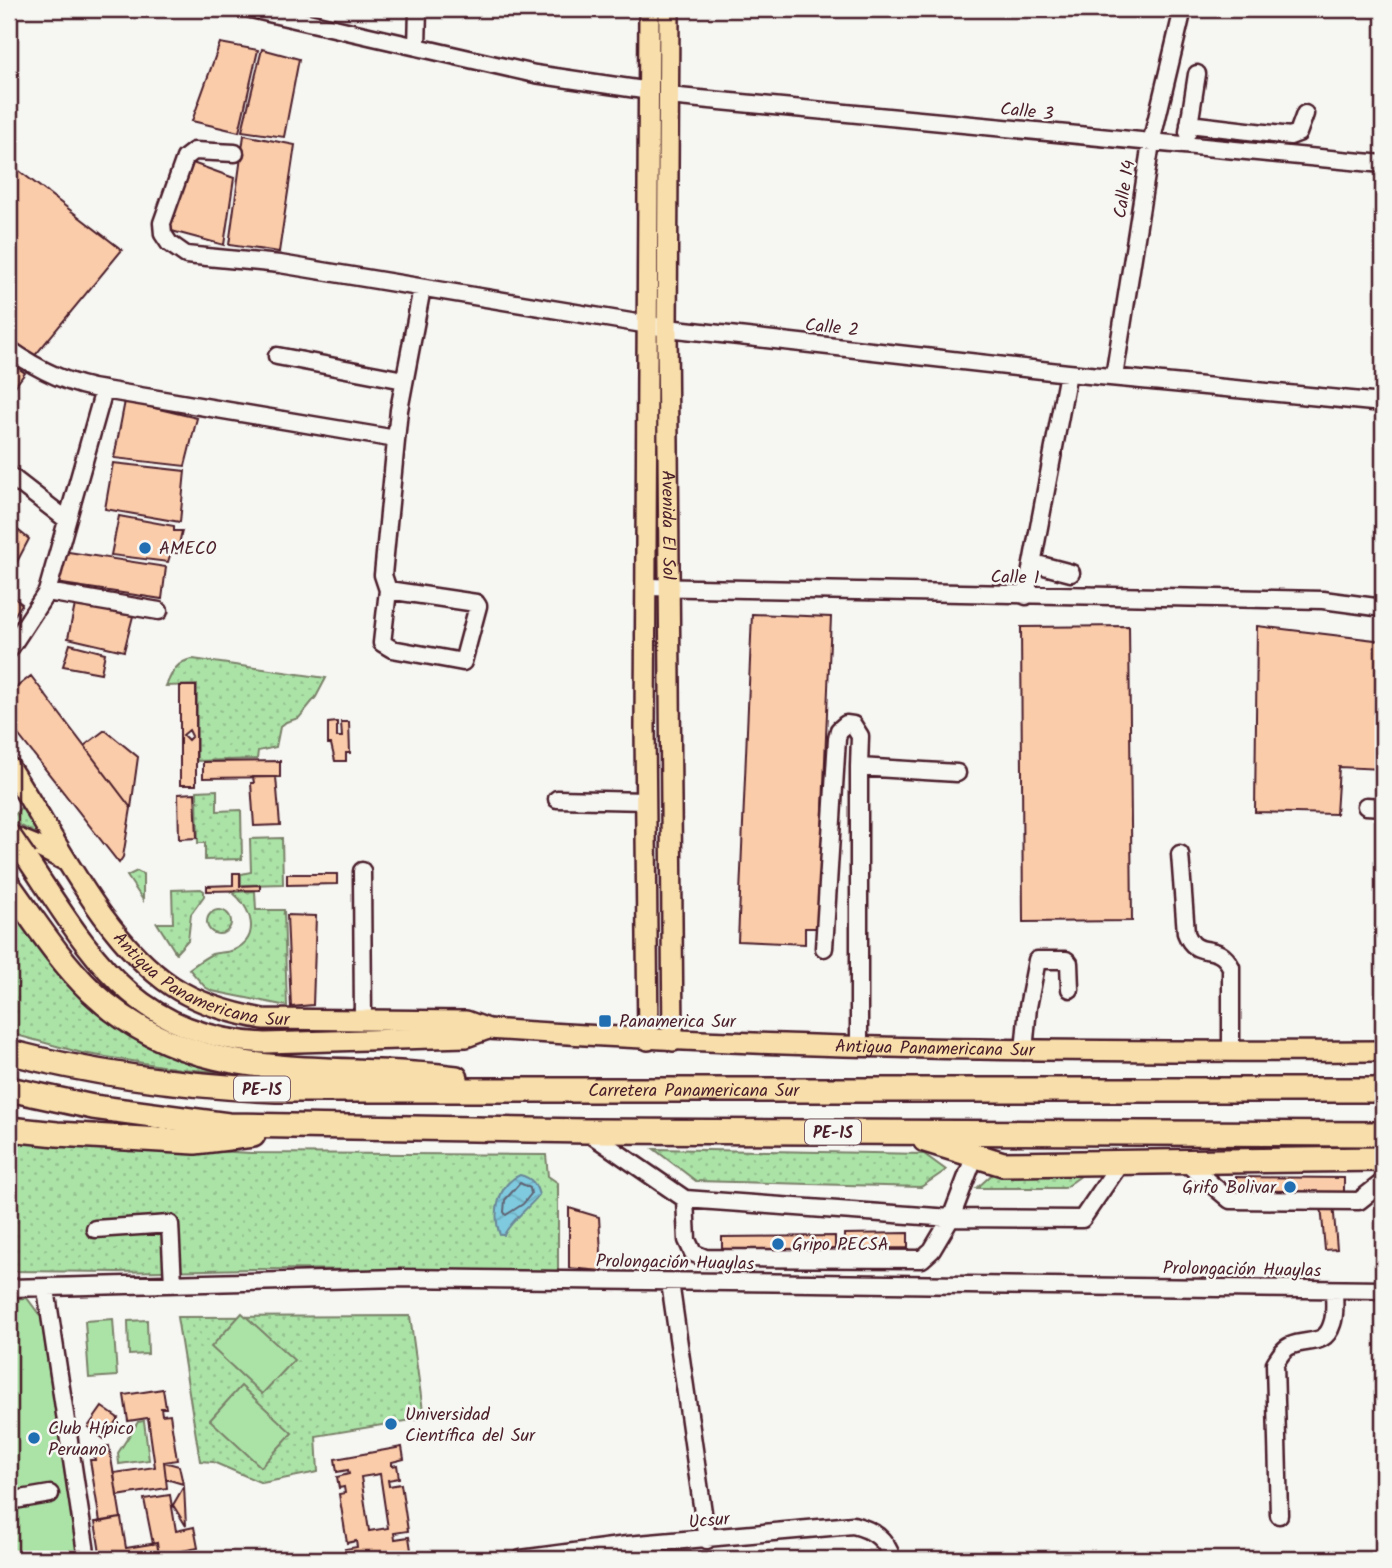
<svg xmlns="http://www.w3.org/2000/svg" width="1392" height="1568" viewBox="0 0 1392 1568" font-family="Kalam,sans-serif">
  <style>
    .grass { fill: url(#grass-dots); stroke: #7a8169; stroke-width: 2 }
    .park { fill: #abe3a7; stroke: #7a8169; stroke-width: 2 }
    .water { fill: url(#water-waves); stroke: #6a8697; stroke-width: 2 }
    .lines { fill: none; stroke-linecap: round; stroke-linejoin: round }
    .shore { stroke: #5f6373; stroke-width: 2 }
    .building { fill: #fbccaa; stroke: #4a1f2b; stroke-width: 2; fill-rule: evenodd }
    .minor-casing { stroke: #4a1f2b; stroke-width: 21 }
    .major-casing { stroke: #4a1f2b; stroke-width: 24 }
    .highway-casing { stroke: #4a1f2b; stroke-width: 28 }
    .minor { stroke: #f6f6f2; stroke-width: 16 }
    .major { stroke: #f8deab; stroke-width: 19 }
    .highway { stroke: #f8deab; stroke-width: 23 }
    .major-bridge-casing { stroke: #4a1f2b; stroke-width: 24; stroke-linecap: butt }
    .major-bridge { stroke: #f8deab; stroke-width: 19 }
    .poi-dot { fill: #1f6fb2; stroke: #f6f6f2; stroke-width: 2.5 }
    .labels { text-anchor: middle; stroke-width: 5; stroke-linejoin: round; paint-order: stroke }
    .shield { fill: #f6f6f2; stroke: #7e6067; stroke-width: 2 }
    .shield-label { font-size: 16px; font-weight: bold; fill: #4a1f2b }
    .street-label { font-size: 18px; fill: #4a1f2b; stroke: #f6f6f2 }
    .poi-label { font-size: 18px; fill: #4a1f2b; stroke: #f6f6f2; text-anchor: start }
  </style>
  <defs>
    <pattern id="grass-dots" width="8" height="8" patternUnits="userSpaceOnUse" patternTransform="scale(1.75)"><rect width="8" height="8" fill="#abe3a7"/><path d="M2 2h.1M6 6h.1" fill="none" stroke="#95c290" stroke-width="1.8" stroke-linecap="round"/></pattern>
    <pattern id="water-waves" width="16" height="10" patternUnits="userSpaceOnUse" patternTransform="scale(1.75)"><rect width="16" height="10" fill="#7fcadf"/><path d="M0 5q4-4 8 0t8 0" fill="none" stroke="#6fadc0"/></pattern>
  </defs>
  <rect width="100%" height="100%" fill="#f6f6f2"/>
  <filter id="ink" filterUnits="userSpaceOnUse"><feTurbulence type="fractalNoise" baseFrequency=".0143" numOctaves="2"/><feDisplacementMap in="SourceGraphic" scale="14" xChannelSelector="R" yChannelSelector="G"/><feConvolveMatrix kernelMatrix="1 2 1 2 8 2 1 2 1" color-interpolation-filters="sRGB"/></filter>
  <g filter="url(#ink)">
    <path class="grass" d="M193 659 326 678 316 697 299 718 286 722 280 727 276 747 258 751 257 759 197 761V685L166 686C172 672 177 661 193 659Z
      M217 790V811L241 810 242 859 205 860V843H198L197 791Z
      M21 807H23L38 832 36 834 10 820Z
      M282 838 283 884 241 885V874L251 872 250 839Z
      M137 871 143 874V900L127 876Z
      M201 889 204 891V896L191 914 188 940 176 953 157 923H173L172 890Z
      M255 891 256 910H284L287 1006 212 991 205 987 189 969C196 964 204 958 212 954 219 952 227 953 234 950 262 937 251 907 232 892Z
      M9 903C60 969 100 1031 184 1059 200 1065 219 1068 236 1073L180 1069 82 1053 9 1033Z
      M207 922a12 12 0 1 1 24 0a12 12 0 1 1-24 0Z
      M9 1140 251 1153 546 1155 548 1176 558 1183V1271L250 1269 119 1272 9 1271Z
      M654 1149 924 1154 946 1170 921 1187 696 1181Z
      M1092 1168 1064 1188H977L997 1170Z
      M410 1316 424 1418 316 1436 318 1472 262 1483 213 1462 200 1461 177 1317Z"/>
    <path class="park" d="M27 1298 41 1317 78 1559H9V1299Z
      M242 1313 294 1360 262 1394 211 1347Z
      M113 1319 117 1376 89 1378 85 1321Z
      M147 1320 148 1354 129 1355 128 1321Z
      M241 1386 292 1433 261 1467 210 1420Z
      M144 1421 149 1460 119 1464 118 1453 138 1422Z"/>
    <path class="water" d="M520 1175C532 1178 536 1184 539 1195 528 1209 512 1219 504 1235H500C492 1214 498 1184 520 1175Z"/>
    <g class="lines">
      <path class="shore" d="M520 1183 530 1188 531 1194 523 1204 506 1215 504 1212 505 1200Z"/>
    </g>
    <path class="building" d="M220 43 258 50 239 132 192 121Z
      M262 49 299 59 284 137 242 131Z
      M244 135 295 145 279 252 229 245Z
      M187 161 234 178 224 245 168 230Z
      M9 163 122 250 33 358 9 340Z
      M9 362 25 373 10 393H9Z
      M125 401 197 418 185 466 114 458Z
      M113 463 185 471 180 522 105 509Z
      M119 516 174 526V531H182L177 553 171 552 168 562 111 555Z
      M9 523 29 539 9 577Z
      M62 551 166 567 162 599 56 583Z
      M9 594 22 604 9 623Z
      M75 605 133 616 124 651 68 638Z
      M752 614 831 617 818 928H805V944L738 941Z
      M1129 626 1132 921 1023 922 1021 627Z
      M1257 626 1383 641V769L1339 767 1336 814 1255 812Z
      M70 644 105 653 101 673 63 666Z
      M31 676 131 808 123 857 119 863 9 723V693Z
      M180 686H196V785H180ZM189 730 192 736 188 740 183 735Z
      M337 722V737H342L341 722H349L350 753H346V761H335L331 744H328V723Z
      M105 730 138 757 131 808 84 746Z
      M280 761V777L203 778V762Z
      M253 777H276L280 825 254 826 251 783H254Z
      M195 793 197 838 179 839 178 794Z
      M233 873H240V886L260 885V890L207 891V886L233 885Z
      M287 874H337V884L287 885Z
      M287 915 316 916 313 1005 291 1007Z
      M1236 1177 1344 1178V1196L1236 1195Z
      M1333 1203 1337 1249 1325 1250 1321 1205Z
      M569 1208 599 1217 602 1271 569 1268Z
      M908 1233V1248L844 1249V1234Z
      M835 1236V1251L722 1252V1237Z
      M163 1389 166 1408H161L162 1415 170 1414 177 1460 164 1462 167 1488 117 1496 114 1473 155 1467 148 1418 128 1421 124 1395Z
      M102 1407 118 1418 104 1439 88 1427Z
      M109 1446 121 1518 100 1522 90 1460H95L93 1449Z
      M402 1447 404 1459 392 1462V1466L397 1465 399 1478 388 1480 389 1486 401 1484 408 1531 394 1533 395 1539 409 1537 411 1550 346 1559 345 1549 357 1547 356 1541 347 1543 339 1494 345 1493 344 1487 339 1488 337 1477 349 1474 348 1470 337 1472 335 1459ZM380 1474 388 1528 369 1531 361 1477Z
      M164 1462 179 1466 183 1484 166 1479Z
      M184 1486 186 1526 173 1505Z
      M170 1495 176 1531 194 1527 198 1548 159 1555 157 1543 153 1544 144 1499Z
      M121 1518 126 1548 157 1543 160 1559H101L95 1522Z"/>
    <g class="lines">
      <defs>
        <path id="minor" d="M251 9 535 74 650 91
          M417 47 418 9
          M668 96 1383 164
          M1189 124 1290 136 1298 133 1305 114
          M1188 132 1197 74
          M235 153 194 151 185 158 162 223 163 234 169 243 186 255 280 264 667 328 1068 373 1383 403
          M9 349C37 369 69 385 104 390
          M277 356 404 380
          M1114 377 1151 143 1183 9
          M9 475 67 520
          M1033 563 1071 573
          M645 587 1323 600 1383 608
          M388 590 476 603 478 606 463 662 392 649 382 643 388 590 383 575 399 410 422 288
          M47 592 104 390 396 439
          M1026 596 1068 373
          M9 650 47 592 159 611
          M557 799 646 801
          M1366 806 1383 807
          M1180 854 1186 933C1197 962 1217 939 1231 967V1052
          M362 871 363 1020
          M824 948 837 739 839 730 846 724 853 725 860 736 859 767
          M859 1046V767L957 773
          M1024 1051 1028 1007 1037 960H1066L1069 963 1070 989
          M586 1131 685 1199 951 1218 975 1155
          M1184 1161 1230 1200 1359 1201 1383 1182
          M685 1199 687 1240 693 1253 705 1258 922 1259 932 1250 951 1218 1082 1219 1121 1162
          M95 1229 170 1224 173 1284
          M670 1282 707 1540
          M9 1288 401 1278 1383 1290
          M46 1289 87 1559
          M9 1501 50 1494
          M1279 1515 1275 1363C1279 1357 1283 1349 1290 1346 1307 1338 1325 1347 1332 1324 1336 1314 1334 1300 1334 1290
          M521 1559 627 1545 853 1525C873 1530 886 1538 892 1559"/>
        <g id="major">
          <path id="s1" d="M669 9 667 328 673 1041"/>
          <path id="s2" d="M9 767C56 837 102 939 172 986 199 1004 231 1013 263 1019L466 1021 488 1029C786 1050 1085 1052 1383 1051"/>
          <path d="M9 835 41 848 66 861"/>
          <path d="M27 859C92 956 134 1036 265 1043L466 1037 488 1029"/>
          <path d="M648 1040 645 727 649 9"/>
        </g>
        <g id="highway">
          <path d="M9 886C35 922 59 960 91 991 195 1091 327 1061 456 1078"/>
          <path id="s3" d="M9 1052C97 1075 185 1086 276 1090H1383"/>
          <path d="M9 1089 93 1107 228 1125 586 1131 1383 1134"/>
          <path d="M9 1129 57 1134 195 1142 253 1135"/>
          <path d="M925 1140 1003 1164 1383 1159"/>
        </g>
      </defs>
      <use href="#minor" class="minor-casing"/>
      <use href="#major" class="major-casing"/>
      <use href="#highway" class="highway-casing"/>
      <use href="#minor" class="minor"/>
      <use href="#major" class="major"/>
      <use href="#highway" class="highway"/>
      <defs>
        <path id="major-bridge" d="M9 833 27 859"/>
      </defs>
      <use href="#major-bridge" class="major-bridge-casing"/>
      <use href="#major-bridge" class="major-bridge"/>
    </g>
  </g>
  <g class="poi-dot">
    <circle cx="145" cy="548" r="7"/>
    <rect x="598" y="1014" width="14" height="14" rx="3.5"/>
    <circle cx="1290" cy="1187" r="7"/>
    <circle cx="778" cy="1244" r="7"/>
    <circle cx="391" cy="1424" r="7"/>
    <circle cx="34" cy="1438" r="7"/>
  </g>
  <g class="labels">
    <g class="shield">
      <rect x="234" y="1076.5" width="56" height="25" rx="5"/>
      <rect x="805" y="1119.5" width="56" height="25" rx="5"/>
    </g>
    <g class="shield-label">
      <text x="262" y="1095">PE-1S</text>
      <text x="833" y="1138">PE-1S</text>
    </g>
    <g class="street-label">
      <text transform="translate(1027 111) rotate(6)" y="6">Calle 3</text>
      <text transform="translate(1124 189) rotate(-81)" y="6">Calle 14</text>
      <text transform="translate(832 327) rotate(6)" y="6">Calle 2</text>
      <text dy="6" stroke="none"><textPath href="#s1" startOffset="516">Avenida El Sol</textPath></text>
      <text transform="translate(1015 577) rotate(1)" y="6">Calle 1</text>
      <text dy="6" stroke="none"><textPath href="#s2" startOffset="299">Antigua Panamericana Sur</textPath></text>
      <text dy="6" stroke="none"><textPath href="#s2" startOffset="1046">Antigua Panamericana Sur</textPath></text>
      <text dy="6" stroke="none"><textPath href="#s3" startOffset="688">Carretera Panamericana Sur</textPath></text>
      <text transform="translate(675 1262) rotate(1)" y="6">Prolongación Huaylas</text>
      <text transform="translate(1242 1269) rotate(1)" y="6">Prolongación Huaylas</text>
      <text transform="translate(709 1520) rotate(-5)" y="6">Ucsur</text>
    </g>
    <g class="poi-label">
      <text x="159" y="554">AMECO</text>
      <text x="619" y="1027">Panamerica Sur</text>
      <text x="1276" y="1193" text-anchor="end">Grifo Bolivar</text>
      <text x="792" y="1250">Gripo PECSA</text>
      <text x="405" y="1420">Universidad<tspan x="405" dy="21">Científica del Sur</tspan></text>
      <text x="48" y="1434">Club Hípico<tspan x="48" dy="21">Peruano</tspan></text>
    </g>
  </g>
  <rect width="1392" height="1568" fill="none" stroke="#f6f6f2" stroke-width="35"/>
  <rect x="18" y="18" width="1357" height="1533" fill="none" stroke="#4a1f2b" stroke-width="2.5" filter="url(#ink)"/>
</svg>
